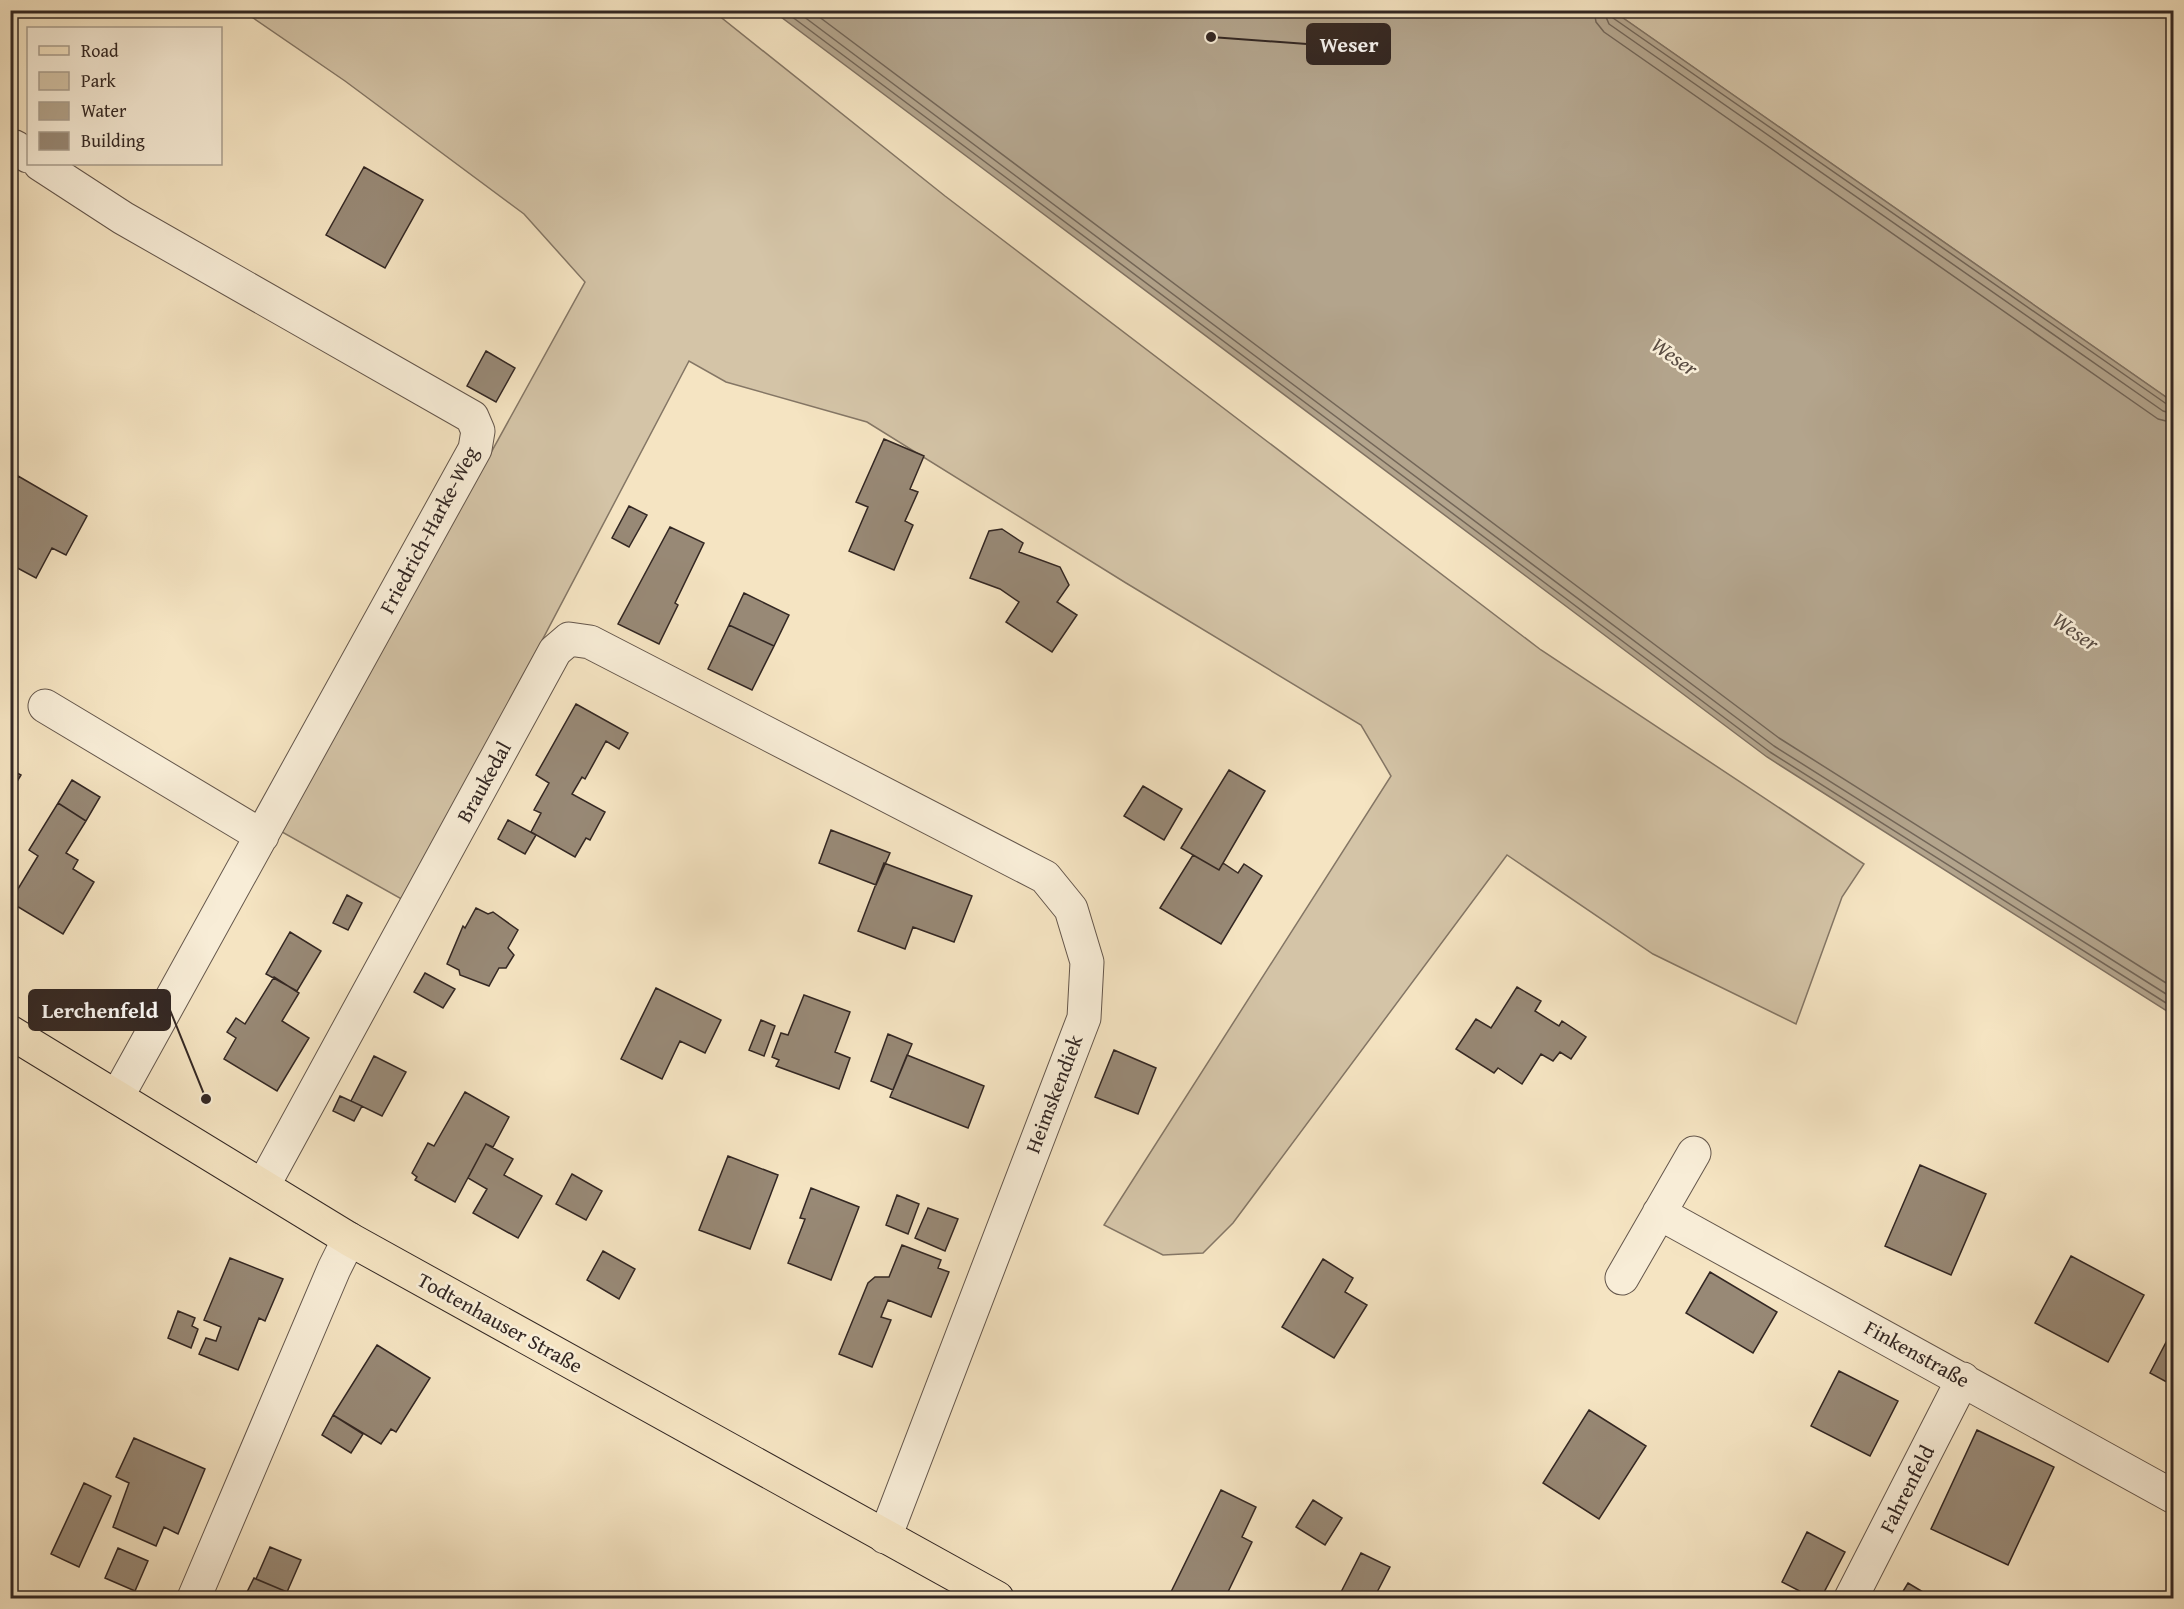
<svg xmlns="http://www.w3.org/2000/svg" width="2184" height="1609" viewBox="0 0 2184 1609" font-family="'Gentium Book Plus',serif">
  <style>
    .green { fill: #d4c4a7; stroke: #847665; stroke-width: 1.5 }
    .water { fill: #b3a48c; stroke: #807262; stroke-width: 1.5 }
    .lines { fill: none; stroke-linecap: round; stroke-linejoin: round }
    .shore { stroke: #736658; stroke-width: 1.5 }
    .building { fill: #988976; stroke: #332723; stroke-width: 1.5 }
    .street-casing { stroke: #64564b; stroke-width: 35 }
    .primary-casing { stroke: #332723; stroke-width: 35 }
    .street { stroke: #f8edd7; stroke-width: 33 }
    .primary { stroke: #f5e4c2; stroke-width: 33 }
    .labels { text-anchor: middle; stroke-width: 5; stroke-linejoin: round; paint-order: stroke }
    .street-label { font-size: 21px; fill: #332723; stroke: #f8edd7 }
    .water-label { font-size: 22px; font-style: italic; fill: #594c42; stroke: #f8edd7 }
    .leader { fill: none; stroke: #332723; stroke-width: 2 }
    .callout-dot { fill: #332723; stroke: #f8edd7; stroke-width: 2 }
    .callout { fill: #332723; stroke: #332723; stroke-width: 2 }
    .callout-label { font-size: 22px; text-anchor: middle; font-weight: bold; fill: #fff }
  </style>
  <rect width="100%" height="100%" fill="#f5e4c2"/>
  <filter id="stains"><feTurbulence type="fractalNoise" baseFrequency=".00333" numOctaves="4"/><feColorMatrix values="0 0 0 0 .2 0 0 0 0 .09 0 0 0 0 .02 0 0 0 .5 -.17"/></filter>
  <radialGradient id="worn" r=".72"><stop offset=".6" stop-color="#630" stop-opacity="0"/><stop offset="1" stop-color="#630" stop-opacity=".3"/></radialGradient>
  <path class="green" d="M243 11H713L945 196 1541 650 1864 864 1842 897 1796 1024 1653 954 1507 855 1233 1223 1203 1253 1163 1255 1104 1225 1391 776 1361 725 1126 583 867 422 726 382 689 361 405 901 282 832 585 282 524 214 345 81Z
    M1613 11H2173V402Z"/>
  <path class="water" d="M773 11H1613L2173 402V1015L1767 757Z"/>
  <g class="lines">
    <path class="shore" d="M783 10 1770 752 2174 1008
      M795 10 1774 746 2174 999
      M810 10 1779 738 2174 988
      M1594 10 1596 22 1604 32 2158 419 2174 423
      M1603 10 1609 24 2163 411 2174 414
      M1610 10 1613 18 2168 405 2174 406"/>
  </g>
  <path class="building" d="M364 167 423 200 385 268 326 235Z
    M486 351 515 368 496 402 467 386Z
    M884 439 924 456 910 489 918 492 905 521 913 525 894 570 849 551 868 507 856 502Z
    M18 476 87 516 66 555 52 548 36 578 10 564V489Z
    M629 506 647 515 629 547 612 538Z
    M670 527 704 543 675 603 678 605 659 644 618 624Z
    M1002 529 1023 543 1019 552 1060 567 1069 585 1057 602 1077 615 1052 652 1006 622 1019 602 1000 589 970 578 989 531Z
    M744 593 789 615 774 646 729 625Z
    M729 625 774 646 752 690 708 669Z
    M576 704 628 733 619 749 606 741 585 779 582 777 572 794 605 812 590 840 586 838 575 857 531 832 541 813 534 810 549 783 536 775Z
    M10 769 21 775 10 793Z
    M1229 770 1265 791 1219 870 1181 848Z
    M72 780 100 797 86 821 58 803Z
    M1143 786 1182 809 1164 840 1124 816Z
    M58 803 86 821 66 853 78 860 73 869 94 882 63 934 10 902 38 856 29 850Z
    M508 820 536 835 525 854 498 839Z
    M831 830 890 853 876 885 819 863Z
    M1193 855 1219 870 1223 863 1238 873 1244 864 1262 876 1221 944 1160 908Z
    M884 863 972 896 954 942 913 927 905 949 858 931Z
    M347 895 362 903 348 930 333 923Z
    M476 908 488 914 493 912 518 930 508 948 514 955 506 968H499L489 986 460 975 459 970 447 964 463 926 465 928Z
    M290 932 321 951 297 991 266 974Z
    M425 973 455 989 443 1008 414 992Z
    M274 977 299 993 282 1021 309 1038 277 1091 224 1059 236 1038 227 1032 236 1018 245 1024Z
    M1517 987 1541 1001 1535 1011 1559 1026 1562 1021 1586 1037 1571 1059 1560 1052 1553 1061 1541 1054 1522 1084 1498 1068 1494 1073 1456 1049 1476 1019 1491 1028Z
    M656 988 721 1020 705 1053 680 1041 662 1079 621 1059Z
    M804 995 850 1012 835 1052 850 1058 839 1089 776 1066 779 1060 772 1057 781 1033 788 1035Z
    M761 1020 775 1026 764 1056 749 1050Z
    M888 1034 912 1044 893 1090 871 1081Z
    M1114 1050 1156 1068 1138 1114 1095 1097Z
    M907 1055 984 1086 968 1128 890 1097Z
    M374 1056 406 1072 382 1116 351 1101Z
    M465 1092 509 1117 493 1147 486 1144 455 1202 415 1180 417 1177 412 1173 428 1143 434 1146Z
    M340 1096 362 1106 354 1121 333 1111Z
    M486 1144 513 1159 504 1175 542 1196 518 1238 473 1213 487 1189 468 1178Z
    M728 1156 778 1175 750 1249 699 1230Z
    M1920 1165 1986 1194 1951 1275 1885 1246Z
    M572 1174 602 1191 586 1220 556 1204Z
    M811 1188 859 1207 831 1280 788 1263 805 1219 800 1218Z
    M897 1195 919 1204 908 1234 886 1225Z
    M928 1208 958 1219 945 1251 915 1238Z
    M902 1245 941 1260 938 1268 949 1272 931 1317 888 1300 881 1317 891 1320 872 1367 839 1354 868 1283 875 1277H889Z
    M603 1251 635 1269 619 1299 587 1280Z
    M2071 1256 2144 1295 2108 1362 2035 1323Z
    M230 1258 283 1279 265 1321 259 1318 238 1370 199 1354 206 1338 216 1341 221 1327 204 1320Z
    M1323 1259 1353 1278 1345 1292 1367 1305 1334 1358 1282 1327Z
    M1710 1272 1777 1312 1753 1353 1686 1313Z
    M178 1311 195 1318 192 1326 198 1329 191 1348 168 1338Z
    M2174 1327V1386L2150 1373Z
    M377 1345 430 1378 396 1432 391 1429 381 1444 333 1415Z
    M1839 1371 1898 1401 1870 1456 1811 1426Z
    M1589 1410 1646 1446 1599 1519 1543 1483Z
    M333 1415 363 1434 351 1453 322 1435Z
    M1977 1430 2054 1467 2008 1565 1931 1529Z
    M134 1438 205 1469 178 1534 164 1527 156 1546 113 1527 129 1483 116 1477Z
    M84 1483 111 1496 79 1567 51 1554Z
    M1221 1490 1256 1507 1242 1537 1252 1542 1225 1598H1166H1168Z
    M1313 1500 1342 1518 1325 1545 1296 1527Z
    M1807 1532 1845 1552 1821 1598H1813L1782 1582Z
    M270 1547 301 1560 287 1592 256 1579Z
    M118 1548 148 1561 135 1591 105 1578Z
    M1361 1553 1390 1567 1374 1598H1338Z
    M254 1578 287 1592 302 1598H244Z
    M1908 1583 1933 1598H1899Z"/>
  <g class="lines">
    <defs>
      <path id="street" d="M10 149 15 147 28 156
        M40 164 123 218 472 417 478 431 475 449 117 1097
        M45 706 262 836
        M263 1186 555 651 569 639 590 642 1045 877 1071 909 1087 962 1084 1018 885 1537
        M1659 1213 2174 1497
        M1622 1278 1694 1153
        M194 1598 334 1269 349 1239
        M1851 1598 1963 1379"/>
      <path id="primary" d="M10 1032 349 1239 997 1598"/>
    </defs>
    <use href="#street" class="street-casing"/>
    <use href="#primary" class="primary-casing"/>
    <use href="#street" class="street"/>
    <use href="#primary" class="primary"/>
  </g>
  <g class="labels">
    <g class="street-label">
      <text transform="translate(429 530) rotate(-62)" y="7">Friedrich-Harke-Weg</text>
      <text transform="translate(484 782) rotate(-61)" y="7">Braukedal</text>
      <text transform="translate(1054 1094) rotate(-69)" y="7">Heimskendiek</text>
      <text transform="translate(500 1323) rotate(29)" y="7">Todtenhauser Straße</text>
      <text transform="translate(1917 1354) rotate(29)" y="7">Finkenstraße</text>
      <text transform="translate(1907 1489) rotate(-63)" y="7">Fahrenfeld</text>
    </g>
    <g class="water-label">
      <text transform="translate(1675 356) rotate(35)" y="8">Weser</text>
      <text transform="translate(2076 631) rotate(35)" y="8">Weser</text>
    </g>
  </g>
  <path class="leader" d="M1211 37L1307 44M206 1099L170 1010"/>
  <g class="callout-dot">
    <circle cx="1211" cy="37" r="6"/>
    <circle cx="206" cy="1099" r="6"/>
  </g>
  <g class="callout">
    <rect x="1307" y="24" width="83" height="40" rx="6"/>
    <rect x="29" y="990" width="141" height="40" rx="6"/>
  </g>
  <g class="callout-label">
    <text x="1349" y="52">Weser</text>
    <text x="100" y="1018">Lerchenfeld</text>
  </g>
  <rect width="2184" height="1609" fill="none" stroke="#f5e4c2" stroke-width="36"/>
  <rect x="12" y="12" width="2160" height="1585" fill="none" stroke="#332723" stroke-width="3"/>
  <rect x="18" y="18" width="2148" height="1573" fill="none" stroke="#332723" stroke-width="1.5"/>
  <rect x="27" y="27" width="195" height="138" fill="#f8edd7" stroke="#a99e8f" stroke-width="1.5"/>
  <rect x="39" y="46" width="30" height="9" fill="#f5e4c2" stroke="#a99e8f" stroke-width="1.5"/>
  <text x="81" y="57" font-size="18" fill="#332723">Road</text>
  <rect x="39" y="72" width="30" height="18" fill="#d4c4a7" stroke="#a99e8f" stroke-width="1.5"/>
  <text x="81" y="87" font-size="18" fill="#332723">Park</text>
  <rect x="39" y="102" width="30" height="18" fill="#b3a48c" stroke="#a99e8f" stroke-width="1.5"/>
  <text x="81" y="117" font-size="18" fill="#332723">Water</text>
  <rect x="39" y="132" width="30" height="18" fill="#988976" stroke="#a99e8f" stroke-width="1.5"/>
  <text x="81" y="147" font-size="18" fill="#332723">Building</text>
  <rect width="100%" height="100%" filter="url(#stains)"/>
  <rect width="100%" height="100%" fill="url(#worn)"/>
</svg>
